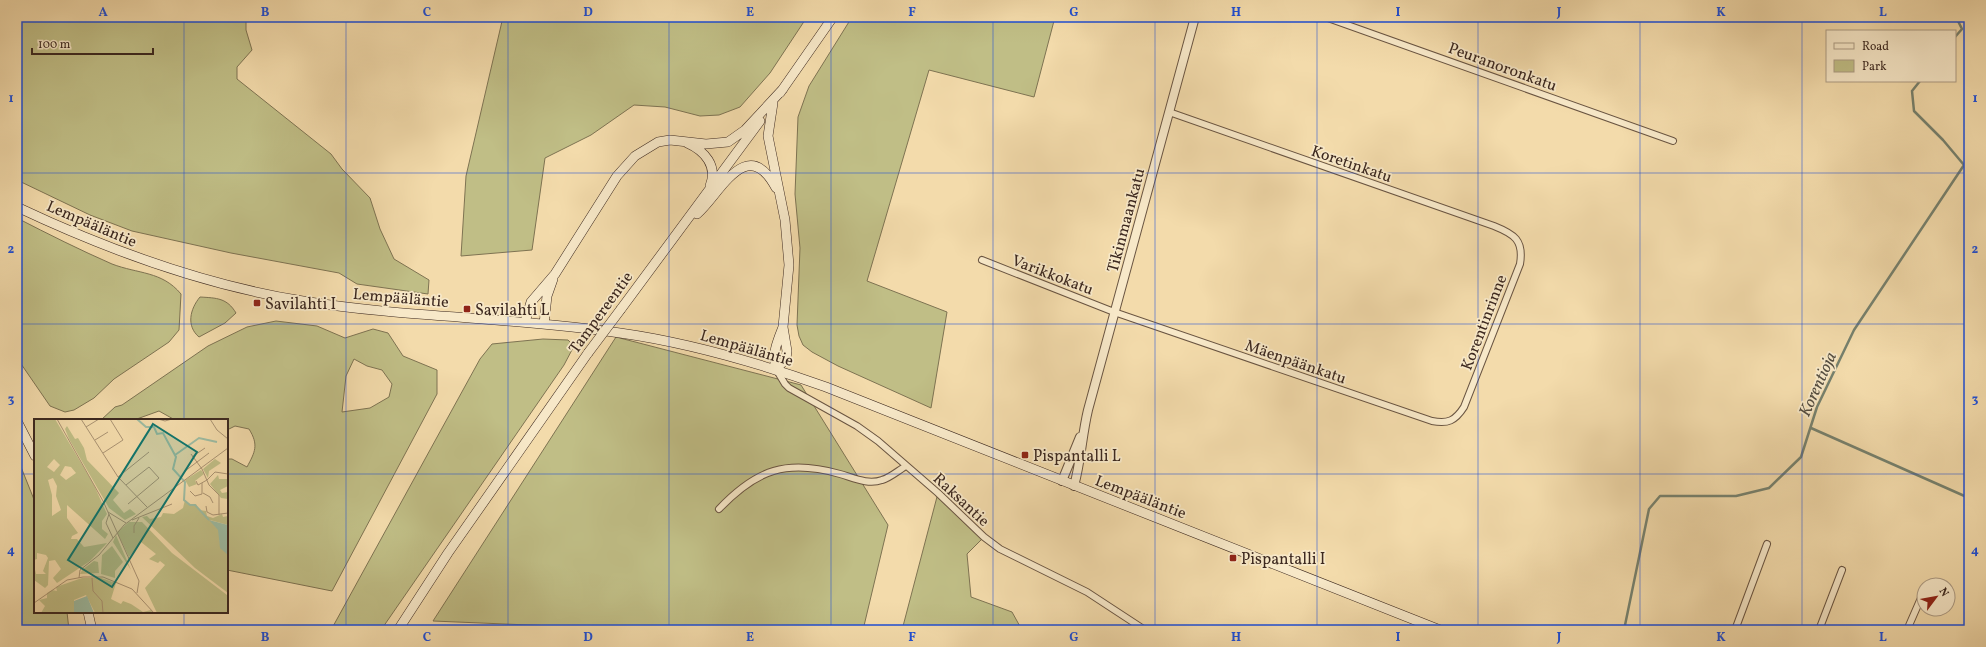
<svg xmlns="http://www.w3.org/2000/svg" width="1986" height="647" viewBox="0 0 1986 647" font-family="Vollkorn,serif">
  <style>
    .green { fill: #c0be86; stroke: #7e7352; fill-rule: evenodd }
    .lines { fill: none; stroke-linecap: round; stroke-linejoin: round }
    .stream { stroke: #76816e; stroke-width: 2.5 }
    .minor-casing { stroke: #6a5542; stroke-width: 8 }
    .tertiary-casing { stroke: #6a5542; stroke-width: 10 }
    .secondary-casing { stroke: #3c281f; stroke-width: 10 }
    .minor { stroke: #f7e8c8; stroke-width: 6 }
    .tertiary { stroke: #f7e8c8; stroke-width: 8 }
    .secondary { stroke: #f7e8c8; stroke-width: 9 }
    .secondary-bridge-casing { stroke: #3c281f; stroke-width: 10; stroke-linecap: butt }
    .secondary-bridge { stroke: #f7e8c8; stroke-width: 9 }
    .grid { fill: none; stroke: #1d4ed8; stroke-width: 1; stroke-opacity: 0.55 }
    .poi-dot { fill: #8f2418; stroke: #f7e8c8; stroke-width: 1.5 }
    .labels { text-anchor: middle; stroke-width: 3.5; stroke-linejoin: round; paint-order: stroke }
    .street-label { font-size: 16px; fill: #3c281f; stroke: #f7e8c8 }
    .poi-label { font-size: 16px; fill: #3c281f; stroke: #f7e8c8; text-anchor: start }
    .water-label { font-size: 17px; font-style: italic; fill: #544d40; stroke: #f7e8c8 }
    .inset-river { fill: none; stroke: #9dbca3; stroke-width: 2 }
    .inset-road { fill: none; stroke: #aa9373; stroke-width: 1 }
    .view { fill: #0f766e; fill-opacity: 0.15; stroke: #0f766e; stroke-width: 2 }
    .inset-edge { fill: none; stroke: #3c281f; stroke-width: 2 }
    .neatline { fill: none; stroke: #1d4ed8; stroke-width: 1.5 }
    .grid-label { font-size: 13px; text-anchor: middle; font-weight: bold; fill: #1d4ed8 }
  </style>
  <rect width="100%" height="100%" fill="#f3dbab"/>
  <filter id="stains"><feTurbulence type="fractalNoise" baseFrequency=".005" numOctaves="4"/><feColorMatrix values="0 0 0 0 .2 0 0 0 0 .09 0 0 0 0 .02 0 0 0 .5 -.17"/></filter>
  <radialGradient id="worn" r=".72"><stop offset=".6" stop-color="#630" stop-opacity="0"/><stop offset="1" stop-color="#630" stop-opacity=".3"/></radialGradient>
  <path class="green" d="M17 17H246V30L252 50 237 67V79L331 154 342 169 370 198 380 229 394 259 429 280 428 294 357 284 339 273 231 253 132 231 90 215 17 180Z
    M503 17H807L770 73 740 107 719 115 700 116 665 107 634 105 591 135 545 158 532 250 461 256 466 176Z
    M852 17H1055L1034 97 929 70 867 281 947 312 931 408 838 366 812 352 803 345 799 336 797 325 800 248 795 194 798 117 809 86Z
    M17 218C48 234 80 250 112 264 138 274 162 271 181 294L179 330 169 342 114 379 94 398 74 410 65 412 50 406 17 358Z
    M200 297C217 298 227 298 236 313L225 323 199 337C186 326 190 309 200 297Z
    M276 321 317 326 345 338 373 329 388 333 403 356 437 370V394L332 591 227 570V459H232L247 467C255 452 259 445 249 429L235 426 227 430V420H175L159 411 134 420H101L115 407 122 405 208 346 247 327ZM354 359 367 366 382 370 392 384 389 397 370 408 342 412 346 376Z
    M616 337 801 385 888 525 863 630H649L433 621Z
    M543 339 568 340 574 346 564 365 381 630H331L480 359 492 344Z
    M17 457 35 502V612H67L69 630H17Z
    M938 493 984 537 967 554 971 597 1012 612 1022 630H902Z"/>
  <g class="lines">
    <path class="stream" d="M1955 37 1962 29 1956 17
      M1811 428 1969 498
      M1624 630 1649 509 1660 496H1736L1769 488 1801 457 1817 407 1854 330 1964 165 1943 140 1914 111 1912 91 1920 81"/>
    <defs>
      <path id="minor" d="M1325 17 1673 141
        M982 260 1114 312 1432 421C1448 424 1455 421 1464 407L1520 264C1524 240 1514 234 1494 226L1169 112
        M776 369 785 384 789 388 857 426 878 441 938 493 984 537 1000 549 1087 592 1145 630
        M719 509C757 469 787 459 840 474 854 478 868 485 882 480 890 478 899 470 906 466
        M1735 630 1767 544
        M1819 630 1842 570
        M1907 630 1921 598"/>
      <path id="tertiary" d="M1062 481 1080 437
        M1074 486C1081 461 1082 435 1088 410L1195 17"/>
      <path id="secondary" d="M780 93 833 17
        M773 103 768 136 785 220 789 265 783 327 787 351 786 359 776 369
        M687 143C705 151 718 166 710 186
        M17 207C108 250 203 285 303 301 408 318 515 317 620 333 691 343 759 363 826 387L1440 630
        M697 214C720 194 747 133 776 188
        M621 309 760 121
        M525 322 531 302 555 274 617 176 635 156 658 142 670 140 706 144 728 142 745 130 783 89
        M544 324 547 296 553 279
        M776 369C772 353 777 342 783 327
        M17 421 35 456
        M88 612 92 630
        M398 630 448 553 588 353"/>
    </defs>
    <use href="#minor" class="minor-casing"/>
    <use href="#tertiary" class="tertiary-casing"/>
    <use href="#secondary" class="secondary-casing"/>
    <use href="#minor" class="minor"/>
    <use href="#tertiary" class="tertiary"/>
    <use href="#secondary" class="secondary"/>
    <defs>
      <path id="secondary-bridge" d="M588 353 621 309"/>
    </defs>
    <use href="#secondary-bridge" class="secondary-bridge-casing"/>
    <use href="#secondary-bridge" class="secondary-bridge"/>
  </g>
  <path class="grid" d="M184 17V420M346 17V630M508 17V630M669 17V630M831 17V630M993 17V630M1155 17V630M1317 17V630M1478 17V630M1640 17V630M1802 17V630M17 173H1969M17 324H1969M17 474H35M227 474H1969M184 612V630"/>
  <g class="poi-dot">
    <rect x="253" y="299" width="8" height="8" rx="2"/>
    <rect x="463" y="305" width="8" height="8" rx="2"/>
    <rect x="1021" y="451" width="8" height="8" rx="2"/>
    <rect x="1229" y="554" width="8" height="8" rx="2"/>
  </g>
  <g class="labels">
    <g class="street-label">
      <text transform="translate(1503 66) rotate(20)" y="6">Peuranoronkatu</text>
      <text transform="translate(1352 163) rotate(19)" y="6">Koretinkatu</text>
      <text transform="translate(1125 220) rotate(-75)" y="6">Tikinmaankatu</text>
      <text transform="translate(92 223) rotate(23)" y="6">Lempääläntie</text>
      <text transform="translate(1053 274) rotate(21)" y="6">Varikkokatu</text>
      <text transform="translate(401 297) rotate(5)" y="6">Lempääläntie</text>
      <text transform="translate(600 312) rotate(-54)" y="6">Tampereentie</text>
      <text transform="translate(1483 322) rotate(-69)" y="6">Korentinrinne</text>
      <text transform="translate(747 347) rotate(16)" y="6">Lempääläntie</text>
      <text transform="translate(1296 361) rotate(19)" y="6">Mäenpäänkatu</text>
      <text transform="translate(1141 496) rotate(21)" y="6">Lempääläntie</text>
      <text transform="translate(962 499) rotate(43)" y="6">Raksantie</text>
    </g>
    <g class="poi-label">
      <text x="265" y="309">Savilahti I</text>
      <text x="475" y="315">Savilahti L</text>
      <text x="1033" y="461">Pispantalli L</text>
      <text x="1241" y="564">Pispantalli I</text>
    </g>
    <g class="water-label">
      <text transform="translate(1817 384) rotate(-66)" y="6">Korentioja</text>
    </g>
  </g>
  <g transform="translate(34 419)">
    <rect width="194" height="194" fill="#f3dbab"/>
    <path d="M0 0H21L59 64 73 95 68 102V110L74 115 71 120 33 86V99L44 114 38 117 37 120H43L50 128 73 124 56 142 23 164 19 159 27 150 21 141 15 142 14 166 11 169 0 161V146L2 155H12L9 152 14 139 12 136 3 134V140L0 141ZM20 40 26 46 20 53 13 48ZM31 47 37 48 42 54 32 61 26 56ZM19 59 23 67 22 77 27 91 18 97V76L14 61ZM33 7 41 20 44 19 50 29 53 41 85 74 79 81 90 94 96 90 102 95 91 101 75 89 35 20 31 10ZM181 40 187 44 175 52 174 59 169 50ZM167 51 170 55 161 62 163 65 155 68 151 61ZM184 56 185 60H194V67L186 71 188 74 194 73V80L187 79 176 65ZM151 81 156 86 162 85 165 91 172 92 173 97 179 99 188 95 189 98 194 97V106L176 101 185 111 186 125 194 136V174L161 149 108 98 113 97 116 100 127 98 129 94 140 95 149 89ZM95 103H108L138 134 193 176 194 194H123L111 169 131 146 126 142 124 144 115 140 122 135 107 123 95 138 83 113ZM82 116 97 151 79 123ZM78 127 89 143 81 152V159L67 155 68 136ZM60 142 64 143 65 154 46 155 48 151ZM48 159H67L82 164 77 180 87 185 89 182 97 185 109 193 117 191 119 194H61L52 176 40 181V194H7L11 187 5 181 13 179V174L18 171 23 172 22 168Z" fill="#c0be86" fill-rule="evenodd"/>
    <path d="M175 101 194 106V151V136L186 129 184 111ZM53 177 60 194H40V182Z" fill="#9dbca3"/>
    <path class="inset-river" d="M103 0 112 8H120L123 15 129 14 142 38 139 50 151 63 150 81 156 86H161L175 101M141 36 165 19 183 23"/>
    <path class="inset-road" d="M23 0 69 82 105 162 103 174M47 0 84 58 113 88M124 0 131 2 138 0M176 0 183 11 194 20M52 8 65 0M61 21 74 13M69 34 89 21 76 0M157 35 168 50 175 66 185 76V96M158 38 171 29M151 52 175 34M84 58 115 33M173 61 181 53 194 55M162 62 164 66 173 61M92 66 115 48 125 59 94 85M156 72 161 77 168 75V64M169 74 176 78 179 84M172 87 173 93 179 96 194 94M74 93 92 104M75 95 72 104 79 119M98 101 138 85M100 114V107L105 99M45 159 46 151 65 136 90 106 194 29M58 159 59 172 68 182 69 194M0 184 33 161 49 158H69L98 170 120 194"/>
    <path class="view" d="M119 5 163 33 78 168 34 141Z"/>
    <rect width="194" height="194" class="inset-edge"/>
  </g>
  <rect width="1986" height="647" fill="none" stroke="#f3dbab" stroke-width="44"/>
  <rect x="1826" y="30" width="130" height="52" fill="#f7e8c8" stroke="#ac9b84"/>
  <rect x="1834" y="43" width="20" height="6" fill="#f7e8c8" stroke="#ac9b84"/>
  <text x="1862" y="50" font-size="12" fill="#3c281f">Road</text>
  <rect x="1834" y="60" width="20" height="12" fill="#c0be86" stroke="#ac9b84"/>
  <text x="1862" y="70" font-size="12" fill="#3c281f">Park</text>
  <g transform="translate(1936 597) rotate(58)"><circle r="19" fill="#f7e8c8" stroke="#ac9b84"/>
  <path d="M0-3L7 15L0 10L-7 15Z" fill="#8f2418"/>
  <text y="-6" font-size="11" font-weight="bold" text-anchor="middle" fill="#3c281f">N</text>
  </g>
  <path d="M32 48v6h121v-6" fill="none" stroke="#3c281f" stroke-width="2"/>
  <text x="38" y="48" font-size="12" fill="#3c281f" stroke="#f7e8c8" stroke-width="3" paint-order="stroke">100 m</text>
  <rect x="22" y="22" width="1942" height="603" class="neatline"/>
  <g class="grid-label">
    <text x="103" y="16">A</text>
    <text x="265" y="16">B</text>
    <text x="427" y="16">C</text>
    <text x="588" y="16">D</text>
    <text x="750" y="16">E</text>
    <text x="912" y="16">F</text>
    <text x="1074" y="16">G</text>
    <text x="1236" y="16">H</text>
    <text x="1398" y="16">I</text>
    <text x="1559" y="16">J</text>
    <text x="1721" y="16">K</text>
    <text x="1883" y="16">L</text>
    <text x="11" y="102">1</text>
    <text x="1975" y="102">1</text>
    <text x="11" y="253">2</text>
    <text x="1975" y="253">2</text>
    <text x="11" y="403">3</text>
    <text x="1975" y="403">3</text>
    <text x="11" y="554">4</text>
    <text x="1975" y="554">4</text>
    <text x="103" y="641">A</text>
    <text x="265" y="641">B</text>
    <text x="427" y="641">C</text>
    <text x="588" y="641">D</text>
    <text x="750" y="641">E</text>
    <text x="912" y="641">F</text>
    <text x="1074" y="641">G</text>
    <text x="1236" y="641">H</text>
    <text x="1398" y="641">I</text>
    <text x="1559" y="641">J</text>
    <text x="1721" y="641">K</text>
    <text x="1883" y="641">L</text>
  </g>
  <rect width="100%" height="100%" filter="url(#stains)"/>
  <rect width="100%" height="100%" fill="url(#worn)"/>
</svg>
